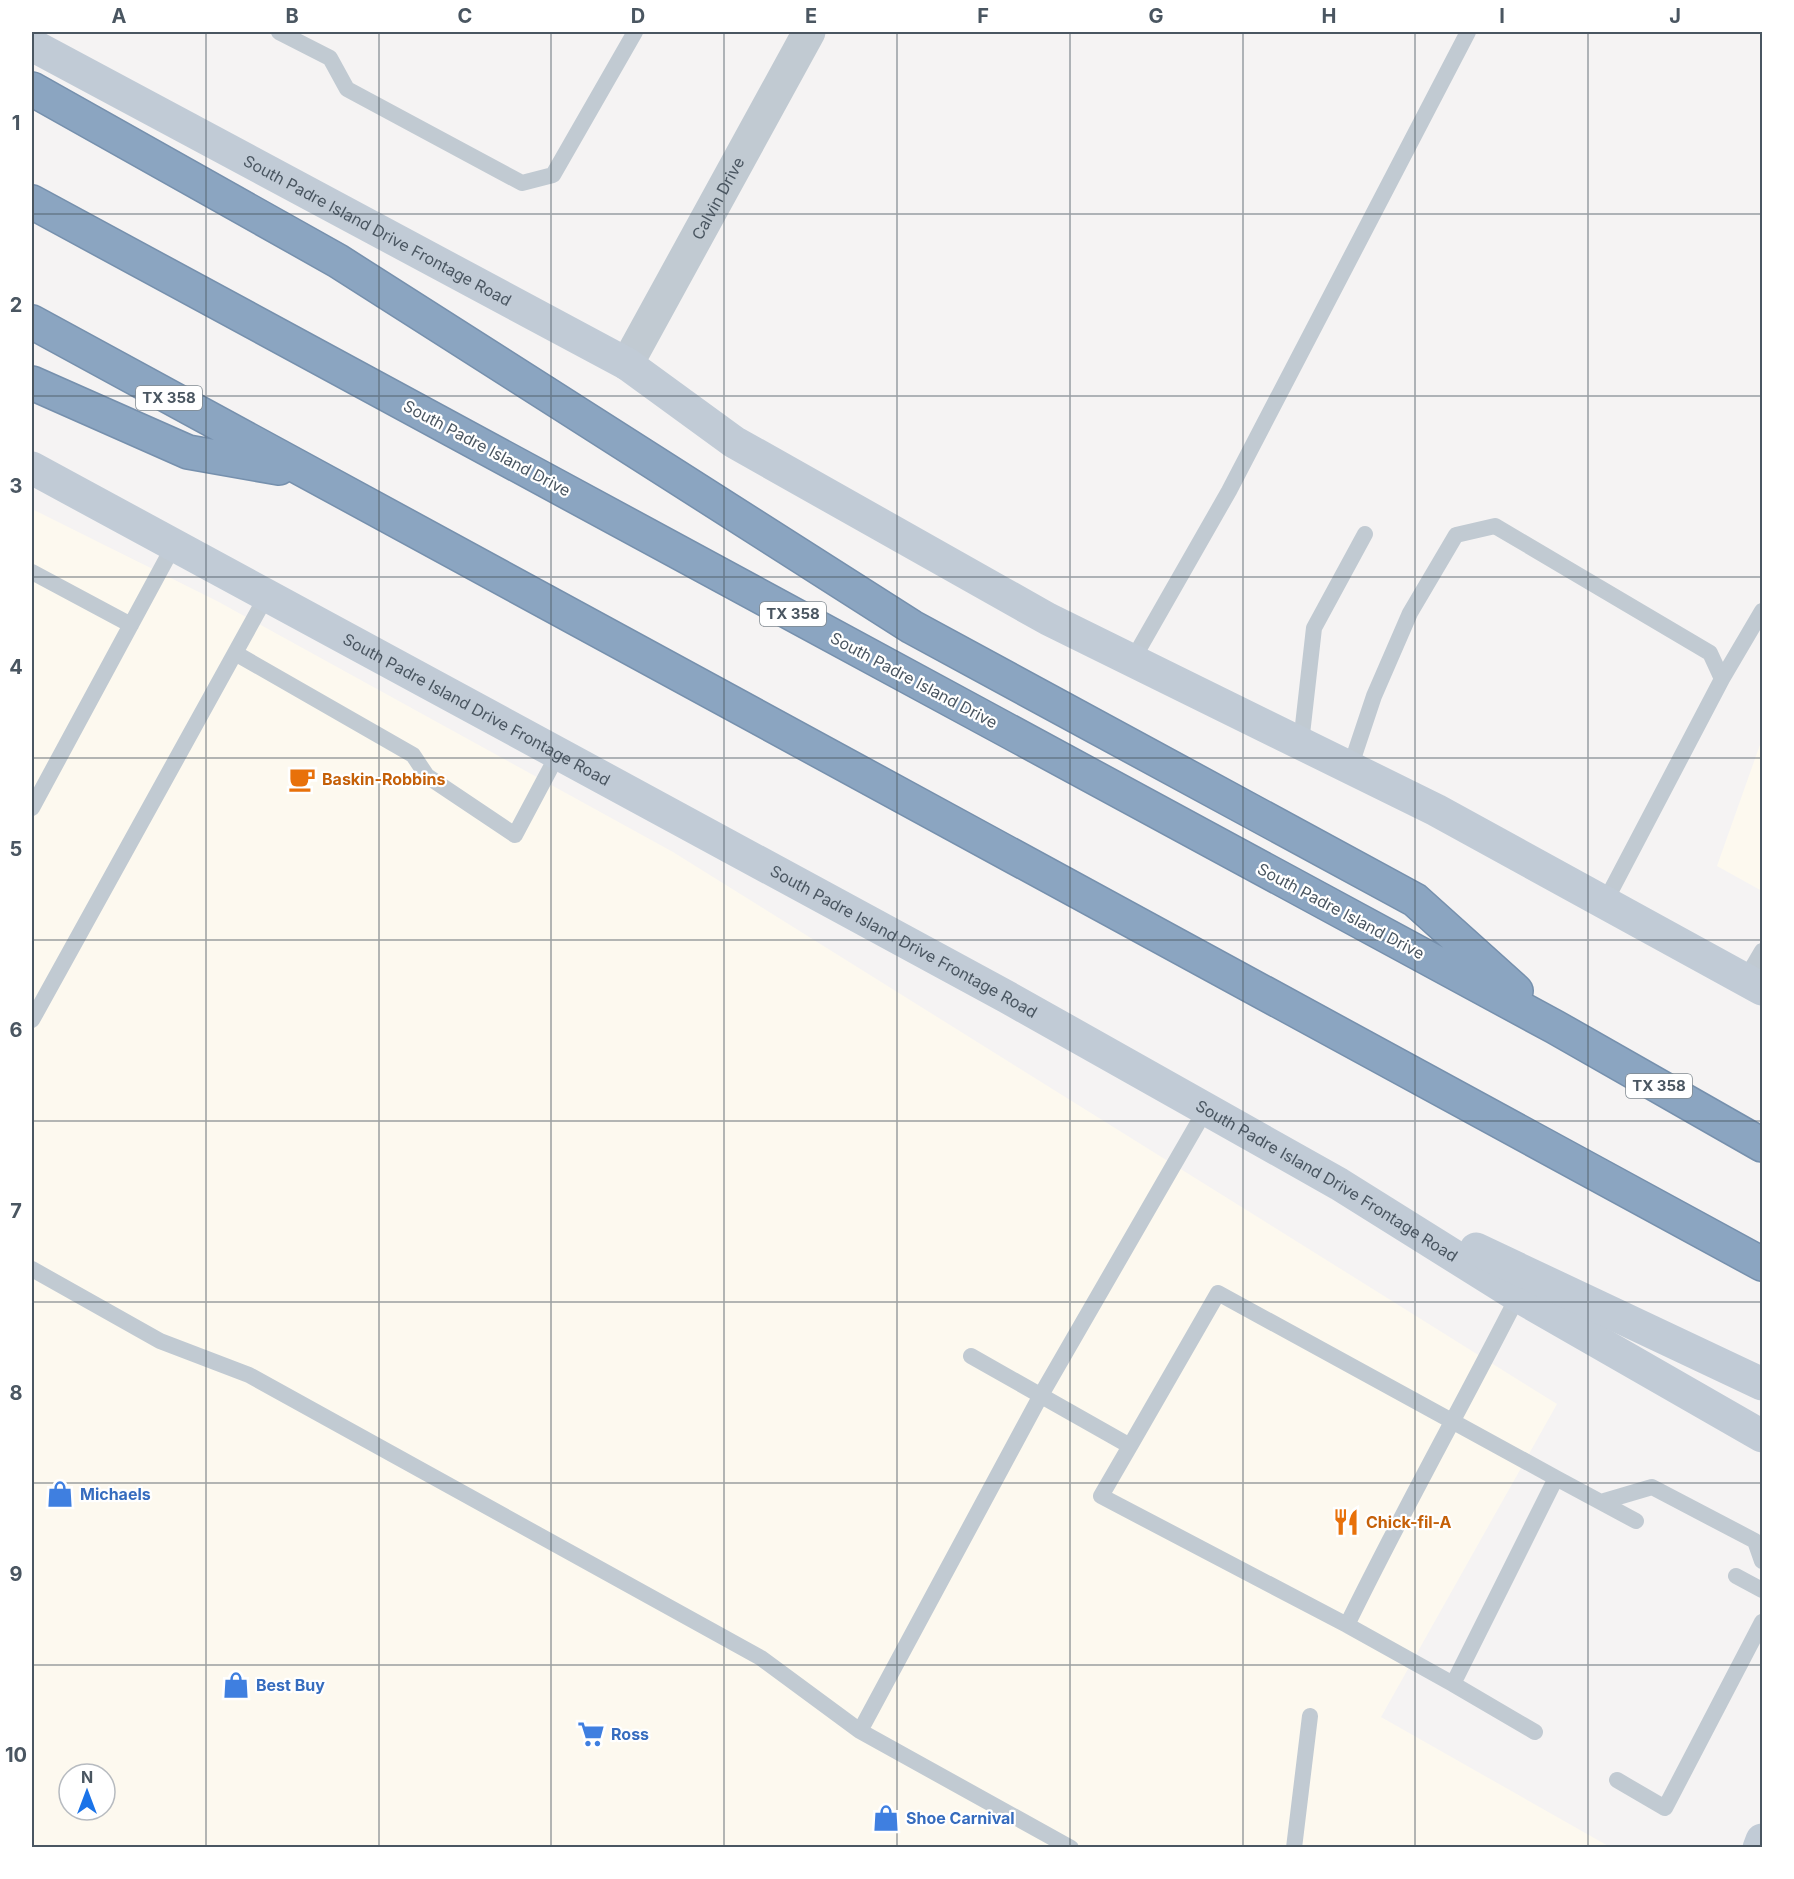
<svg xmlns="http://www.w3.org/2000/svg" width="1794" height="1879" viewBox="0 0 1794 1879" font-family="Inter,sans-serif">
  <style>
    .commercial { fill: #fdf9ef; fill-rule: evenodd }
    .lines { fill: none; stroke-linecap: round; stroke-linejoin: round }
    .highway-casing { stroke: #7690ad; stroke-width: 36 }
    .lane { stroke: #c1cad2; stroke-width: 16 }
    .street { stroke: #c1cad2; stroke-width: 33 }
    .secondary { stroke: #c1cbd6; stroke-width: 33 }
    .highway { stroke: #8ba5c1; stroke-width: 33 }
    .grid { fill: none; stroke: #4a5661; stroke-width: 1.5; stroke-opacity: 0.55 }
    .labels { text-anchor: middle; stroke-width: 4.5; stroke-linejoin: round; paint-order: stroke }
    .shield { fill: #fff; stroke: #808990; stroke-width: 1.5 }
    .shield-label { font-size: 15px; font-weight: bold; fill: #4a5661 }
    .street-label { font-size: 16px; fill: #4a5661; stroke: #fff }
    .food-label { font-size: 16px; font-weight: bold; fill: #c56008; stroke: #fff; text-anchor: start }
    .shop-label { font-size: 16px; font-weight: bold; fill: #366cbe; stroke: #fff; text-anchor: start }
    .neatline { fill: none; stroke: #4a5661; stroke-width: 2 }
    .grid-label { font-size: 20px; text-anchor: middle; font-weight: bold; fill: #4a5661 }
  </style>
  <rect width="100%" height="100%" fill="#f5f3f3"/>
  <path class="commercial" d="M32 509 217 601 673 852 1557 1404 1381 1717 1610 1847H32ZM69 1774H105V1810H69Z
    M1762 739V891L1717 866Z"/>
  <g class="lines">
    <defs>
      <path id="highway" d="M32 89 338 261 912 627 1415 900 1516 991
        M32 202 1555 1027 1762 1145
        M32 322 1762 1264
        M32 383 188 452 279 468"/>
    </defs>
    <use href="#highway" class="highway-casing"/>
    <path class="lane" d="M279 32 330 58 347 89 522 183 553 175 635 32
      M32 572 131 625
      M235 653 267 595
      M1132 661 1229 491 1468 32
      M1722 679 1762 611
      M1301 743 1314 628 1365 534
      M1350 768 1374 696 1410 613 1456 535 1495 526 1710 653 1722 679 1605 902
      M32 808 174 545
      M1745 980 1762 951
      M32 1020 235 653 413 755 427 776 515 835 558 754
      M32 1269 160 1341 249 1375 761 1658 860 1731 1071 1848
      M971 1356 1130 1446 1218 1293 1556 1478 1453 1684 1347 1625 1101 1496 1130 1446
      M1556 1478 1636 1521
      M1601 1502 1652 1487 1755 1541 1762 1561
      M1736 1576 1762 1590
      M1347 1625C1401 1514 1462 1406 1518 1296
      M1453 1684 1535 1732
      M860 1731 1041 1395 1206 1109
      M1617 1780 1665 1808 1762 1622
      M1294 1848 1310 1716"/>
    <path class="street" id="s1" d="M627 364 809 32"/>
    <g class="secondary">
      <path id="s2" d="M32 45 627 364 734 442 1048 619 1436 810 1762 989"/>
      <path id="s3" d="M32 468 1007 997 1339 1184 1518 1296 1762 1436"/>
      <path d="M1476 1249 1762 1384"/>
      <path d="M1759 1848 1762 1840"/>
    </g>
    <use href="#highway" class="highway"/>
  </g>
  <path class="grid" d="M206 32V1848M379 32V1848M551 32V1848M724 32V1848M897 32V1848M1070 32V1848M1243 32V1848M1415 32V1848M1588 32V1848M32 214H1762M32 396H1762M32 577H1762M32 758H1762M32 940H1762M32 1121H1762M32 1302H1762M32 1483H1762M32 1665H1762"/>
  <defs>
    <symbol id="cafe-bare" viewBox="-9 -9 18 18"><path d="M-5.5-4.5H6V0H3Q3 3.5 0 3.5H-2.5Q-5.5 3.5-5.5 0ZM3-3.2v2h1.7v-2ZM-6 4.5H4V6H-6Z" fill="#e8710a" stroke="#fff" stroke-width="2.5" paint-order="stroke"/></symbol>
    <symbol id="shop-bare" viewBox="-9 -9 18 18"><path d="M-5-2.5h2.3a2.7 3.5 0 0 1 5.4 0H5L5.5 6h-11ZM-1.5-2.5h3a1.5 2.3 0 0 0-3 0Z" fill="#3f7fe0" stroke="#fff" stroke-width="2.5" paint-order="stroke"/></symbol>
    <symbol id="restaurant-bare" viewBox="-9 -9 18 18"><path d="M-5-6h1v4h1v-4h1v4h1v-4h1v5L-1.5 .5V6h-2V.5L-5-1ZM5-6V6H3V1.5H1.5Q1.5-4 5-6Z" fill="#e8710a" stroke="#fff" stroke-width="2.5" paint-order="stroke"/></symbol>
    <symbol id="supermarket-bare" viewBox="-9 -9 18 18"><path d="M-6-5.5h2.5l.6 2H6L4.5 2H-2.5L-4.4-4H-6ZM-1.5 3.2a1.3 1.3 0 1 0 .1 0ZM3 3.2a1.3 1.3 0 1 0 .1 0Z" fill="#3f7fe0" stroke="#fff" stroke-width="2.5" paint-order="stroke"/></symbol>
  </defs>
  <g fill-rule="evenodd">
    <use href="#cafe-bare" x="283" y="760" width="38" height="38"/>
    <use href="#shop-bare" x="41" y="1475" width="38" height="38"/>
    <use href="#restaurant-bare" x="1327" y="1503" width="38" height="38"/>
    <use href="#shop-bare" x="217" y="1666" width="38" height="38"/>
    <use href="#supermarket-bare" x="572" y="1715" width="38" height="38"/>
    <use href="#shop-bare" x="867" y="1799" width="38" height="38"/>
  </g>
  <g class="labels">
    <g class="shield">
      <rect x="136" y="386" width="66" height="24" rx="4.5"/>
      <rect x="760" y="602" width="66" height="24" rx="4.5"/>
      <rect x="1626" y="1074" width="66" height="24" rx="4.5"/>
    </g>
    <g class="shield-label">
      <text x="169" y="403">TX 358</text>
      <text x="793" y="619">TX 358</text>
      <text x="1659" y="1091">TX 358</text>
    </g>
    <g class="street-label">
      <text dy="6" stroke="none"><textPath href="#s1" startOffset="189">Calvin Drive</textPath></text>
      <text dy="6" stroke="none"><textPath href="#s2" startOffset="392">South Padre Island Drive Frontage Road</textPath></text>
      <text transform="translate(487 448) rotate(28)" y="6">South Padre Island Drive</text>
      <text transform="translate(914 680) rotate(28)" y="6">South Padre Island Drive</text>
      <text dy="6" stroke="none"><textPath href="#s3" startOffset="506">South Padre Island Drive Frontage Road</textPath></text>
      <text transform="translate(1341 911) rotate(28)" y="6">South Padre Island Drive</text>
      <text dy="6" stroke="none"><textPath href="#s3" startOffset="992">South Padre Island Drive Frontage Road</textPath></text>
      <text dy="6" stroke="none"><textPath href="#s3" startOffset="1478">South Padre Island Drive Frontage Road</textPath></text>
    </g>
    <g class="food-label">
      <text x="322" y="785">Baskin-Robbins</text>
      <text x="1366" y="1528">Chick-fil-A</text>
    </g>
    <g class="shop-label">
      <text x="80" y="1500">Michaels</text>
      <text x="256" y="1691">Best Buy</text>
      <text x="611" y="1740">Ross</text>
      <text x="906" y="1824">Shoe Carnival</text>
    </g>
  </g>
  <rect width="1794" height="1879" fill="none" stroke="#ffffff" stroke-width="66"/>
  <g transform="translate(87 1792)"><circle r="28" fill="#ffffff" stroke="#b7bbc0" stroke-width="1.5"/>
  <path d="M0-4.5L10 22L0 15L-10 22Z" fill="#1a73e8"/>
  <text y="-9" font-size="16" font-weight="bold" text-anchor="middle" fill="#4a5661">N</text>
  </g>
  <rect x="33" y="33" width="1728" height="1813" class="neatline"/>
  <g class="grid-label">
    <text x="119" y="23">A</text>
    <text x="292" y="23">B</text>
    <text x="465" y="23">C</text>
    <text x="638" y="23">D</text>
    <text x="811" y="23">E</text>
    <text x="983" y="23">F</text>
    <text x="1156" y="23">G</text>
    <text x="1329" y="23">H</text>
    <text x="1502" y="23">I</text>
    <text x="1675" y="23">J</text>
    <text x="16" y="130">1</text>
    <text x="16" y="312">2</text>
    <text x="16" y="493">3</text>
    <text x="16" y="674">4</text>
    <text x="16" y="856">5</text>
    <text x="16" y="1037">6</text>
    <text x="16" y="1218">7</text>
    <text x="16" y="1400">8</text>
    <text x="16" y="1581">9</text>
    <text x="16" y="1762">10</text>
  </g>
</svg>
